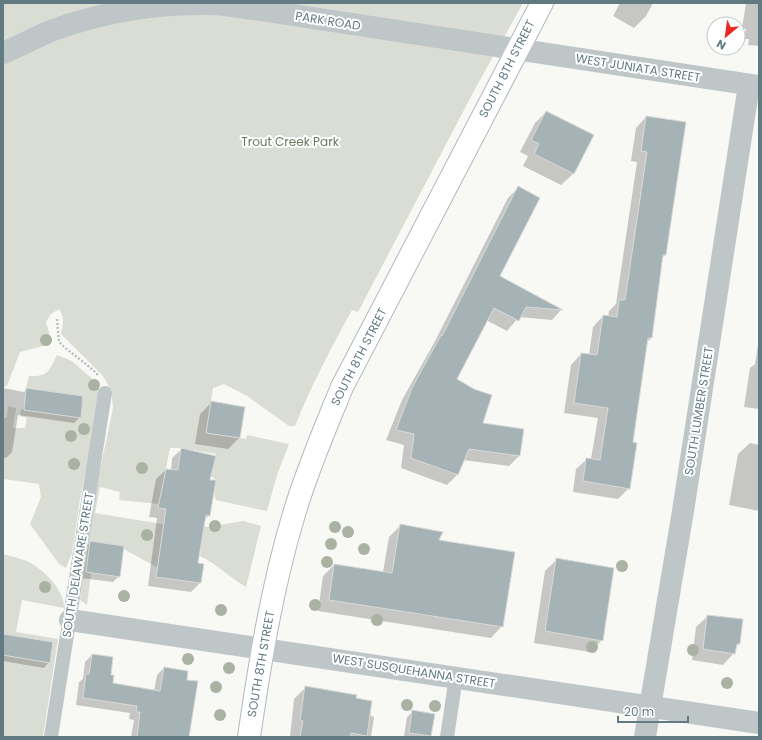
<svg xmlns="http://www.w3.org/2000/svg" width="762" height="740" viewBox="0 0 762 740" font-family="Poppins,sans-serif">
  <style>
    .green { fill: #daddd4 }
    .shadow { fill: #0003 }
    .building { fill: #a5b3b6; stroke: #dadad8 }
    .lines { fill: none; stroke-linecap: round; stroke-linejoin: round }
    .secondary-casing { stroke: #b1babd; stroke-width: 24 }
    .path { stroke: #b9bec0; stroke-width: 2.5; stroke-dasharray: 2 2; stroke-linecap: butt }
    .lane { stroke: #bfc6c8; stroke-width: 14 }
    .street { stroke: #bfc6c8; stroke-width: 22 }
    .secondary { stroke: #fff; stroke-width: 22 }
    .tree { fill: #aab2a4 }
    .labels { text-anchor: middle; stroke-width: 4; stroke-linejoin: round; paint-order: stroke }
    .street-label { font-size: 12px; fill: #627a82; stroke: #fff }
    .park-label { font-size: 12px; fill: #6b7961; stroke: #fff }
  </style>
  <rect width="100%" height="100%" fill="#f8f8f5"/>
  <path class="green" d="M3 3H523L475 89 358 312 352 310C331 348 311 386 295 426H289L247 396 224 384 213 388 206 433 246 439 247 435 289 444 277 475 267 511 216 500 214 493 216 480 211 476 216 454 181 448H170L159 504 119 500 120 492 100 487 95 513 174 526 175 523 208 527 243 521 261 526 246 587C229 577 217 564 200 556L201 548 162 542 158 568 124 549V546L91 541 86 572 91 573 87 605 80 600 91 513 113 408 111 391 103 376 61 334C63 325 65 317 59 309L51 314 46 322 51 339 47 345 20 352 7 386 3 387Z
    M57 355 72 361 97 383 101 397 80 499 72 553 66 568 59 564 30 524 41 497 39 484 3 479V419L7 417 8 406 16 408 13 428H25L27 418 20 416 21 409 80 417 83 396 26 388 29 376C48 377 49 371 57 355Z
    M3 554C11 556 19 558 27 561 43 569 65 590 64 608L22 600 16 632 58 639 43 737H3Z"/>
  <path class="shadow" d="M620 3H653L646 16 634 28 613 16Z
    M746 3H759V46L748 45 749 39H744L746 29 742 28Z
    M546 112 592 136 573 174 561 185 523 166 528 156 520 152 535 123Z
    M646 117 665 255 662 258 651 338 646 343 632 443 629 488 618 499 573 492 576 469 587 459H591L598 418 564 413 571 365 581 354 589 355 593 327 603 316 608 317 609 311 616 304 637 162 631 161 636 128Z
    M518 188 499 276 561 310 552 320 519 317 507 331 486 320 456 380 482 423 523 429 519 456 509 466 463 460 457 475 447 485 401 468 404 445 386 440 402 400 434 343 508 198Z
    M759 338V409L744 407 750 368 755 364Z
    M3 388 24 392 27 389 80 417 74 423 18 415 12 452 6 458 3 457Z
    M212 402 244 408 239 438 228 449 195 444 200 414Z
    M750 443 759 445V511L729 505 738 454Z
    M182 449 209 481V515L204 520 197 564H203L200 583 191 592 148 586 157 518 149 517 156 479 166 470H171L172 458Z
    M400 526 438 541 502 626 491 638 318 611 323 576 334 565 383 572 389 537Z
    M91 542 119 576 113 582 81 578 85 548Z
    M557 559 602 640 590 652 534 643 545 571Z
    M708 616 739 644 735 648 734 653 723 665 692 660 696 627Z
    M3 635 49 662 44 668 3 661Z
    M92 655 109 676 112 684 154 691 157 675 164 668 186 681 188 737H191H131L134 720 129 719 130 713 76 705 79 682 83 679 85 662Z
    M306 687 374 717 371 737H290L294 699Z
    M413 711 434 715 430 737H404L407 717Z"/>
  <path class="building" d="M546 111 594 135 574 174 534 154 539 144 531 140Z
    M646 116 686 122 666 255H663L652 338H648L633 442 637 443 630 489 583 481 586 458 600 460 608 408 574 403 581 353 597 355 603 315 617 317 619 300H625L647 152 641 151Z
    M518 186 540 198 500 276 563 310 526 307 519 321 494 308 457 379 474 389 492 395 483 423 524 429 520 456 469 449 458 475 411 458 414 434 396 430 412 388 441 335 442 336Z
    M26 388 83 396 81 418 24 410Z
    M211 401 245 407 240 438 206 433Z
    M181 448 216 456 210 480H216L210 516 206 515 198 563 204 564 201 583 156 577 166 509 158 508 166 469 178 470Z
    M400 524 443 532 439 540 515 552 503 627 329 600 334 564 392 573Z
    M90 541 124 546 120 577 86 572Z
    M556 558 614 568 603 641 545 631Z
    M707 615 743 619 740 644H737L735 654 703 649Z
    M3 634 53 642 50 663 3 655Z
    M92 654 113 657 111 675H114L113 683 160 691 164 667 188 671 187 680 198 681 189 737H137L140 712H136L137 706 83 698 86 674H89Z
    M305 686 357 695 356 698 372 701 367 736 351 733 350 737H300L303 721 300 720Z
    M412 710 435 714 431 736 409 733Z"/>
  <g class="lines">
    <defs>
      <path id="secondary" d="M249 737C260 662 272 587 294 514 307 470 325 429 342 387L542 3"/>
    </defs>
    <use href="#secondary" class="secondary-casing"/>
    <path class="path" d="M57 319 59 342C72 355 87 363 99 376"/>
    <path class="lane" d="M51 737 105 393
      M447 737 456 677"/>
    <path class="street" d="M3 53C20 46 36 37 53 30 103 12 156 3 209 4 226 4 243 8 260 10L759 86
      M70 620 759 723
      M645 737 683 511 749 85"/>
    <use href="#secondary" class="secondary"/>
  </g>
  <g class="tree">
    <circle cx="46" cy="340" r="6"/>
    <circle cx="94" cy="385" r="6"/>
    <circle cx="84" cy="429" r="6"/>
    <circle cx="71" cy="436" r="6"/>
    <circle cx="74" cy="464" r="6"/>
    <circle cx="142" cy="468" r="6"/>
    <circle cx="215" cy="526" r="6"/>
    <circle cx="335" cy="527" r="6"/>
    <circle cx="348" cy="532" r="6"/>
    <circle cx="147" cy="535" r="6"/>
    <circle cx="331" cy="544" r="6"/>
    <circle cx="364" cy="549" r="6"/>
    <circle cx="327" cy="562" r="6"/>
    <circle cx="622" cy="566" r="6"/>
    <circle cx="45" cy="587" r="6"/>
    <circle cx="124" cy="596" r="6"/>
    <circle cx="315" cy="605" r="6"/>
    <circle cx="221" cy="610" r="6"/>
    <circle cx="377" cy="620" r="6"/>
    <circle cx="592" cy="647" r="6"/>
    <circle cx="693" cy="650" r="6"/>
    <circle cx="188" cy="659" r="6"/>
    <circle cx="229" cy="668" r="6"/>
    <circle cx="727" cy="683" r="6"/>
    <circle cx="216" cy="687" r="6"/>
    <circle cx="407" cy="705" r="6"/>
    <circle cx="435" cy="706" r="6"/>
    <circle cx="220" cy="715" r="6"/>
  </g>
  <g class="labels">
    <g class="street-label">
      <text transform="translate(328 21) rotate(9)" y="4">PARK ROAD</text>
      <text transform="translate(638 68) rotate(9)" y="4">WEST JUNIATA STREET</text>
      <text transform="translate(507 69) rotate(-63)" y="4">SOUTH 8TH STREET</text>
      <text transform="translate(359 357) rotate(-63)" y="4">SOUTH 8TH STREET</text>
      <text transform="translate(699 411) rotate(-81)" y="4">SOUTH LUMBER STREET</text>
      <text transform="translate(78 565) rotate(-81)" y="4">SOUTH DELAWARE STREET</text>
      <text transform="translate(261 664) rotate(-80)" y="4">SOUTH 8TH STREET</text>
      <text transform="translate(414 671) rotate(9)" y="4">WEST SUSQUEHANNA STREET</text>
    </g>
    <g class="park-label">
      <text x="290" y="146">Trout Creek Park</text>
    </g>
  </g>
  <rect width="762" height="740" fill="none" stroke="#627a82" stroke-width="8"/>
  <g transform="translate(726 36) rotate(209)"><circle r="19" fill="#ffffff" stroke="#c0cacd"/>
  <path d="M0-3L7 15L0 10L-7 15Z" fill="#ea2824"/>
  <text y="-6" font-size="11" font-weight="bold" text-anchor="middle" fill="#627a82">N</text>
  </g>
  <path d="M618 716v6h70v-6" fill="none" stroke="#627a82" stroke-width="2"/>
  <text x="624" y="716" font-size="12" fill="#627a82" stroke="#ffffff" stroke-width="3" paint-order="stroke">20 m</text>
</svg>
